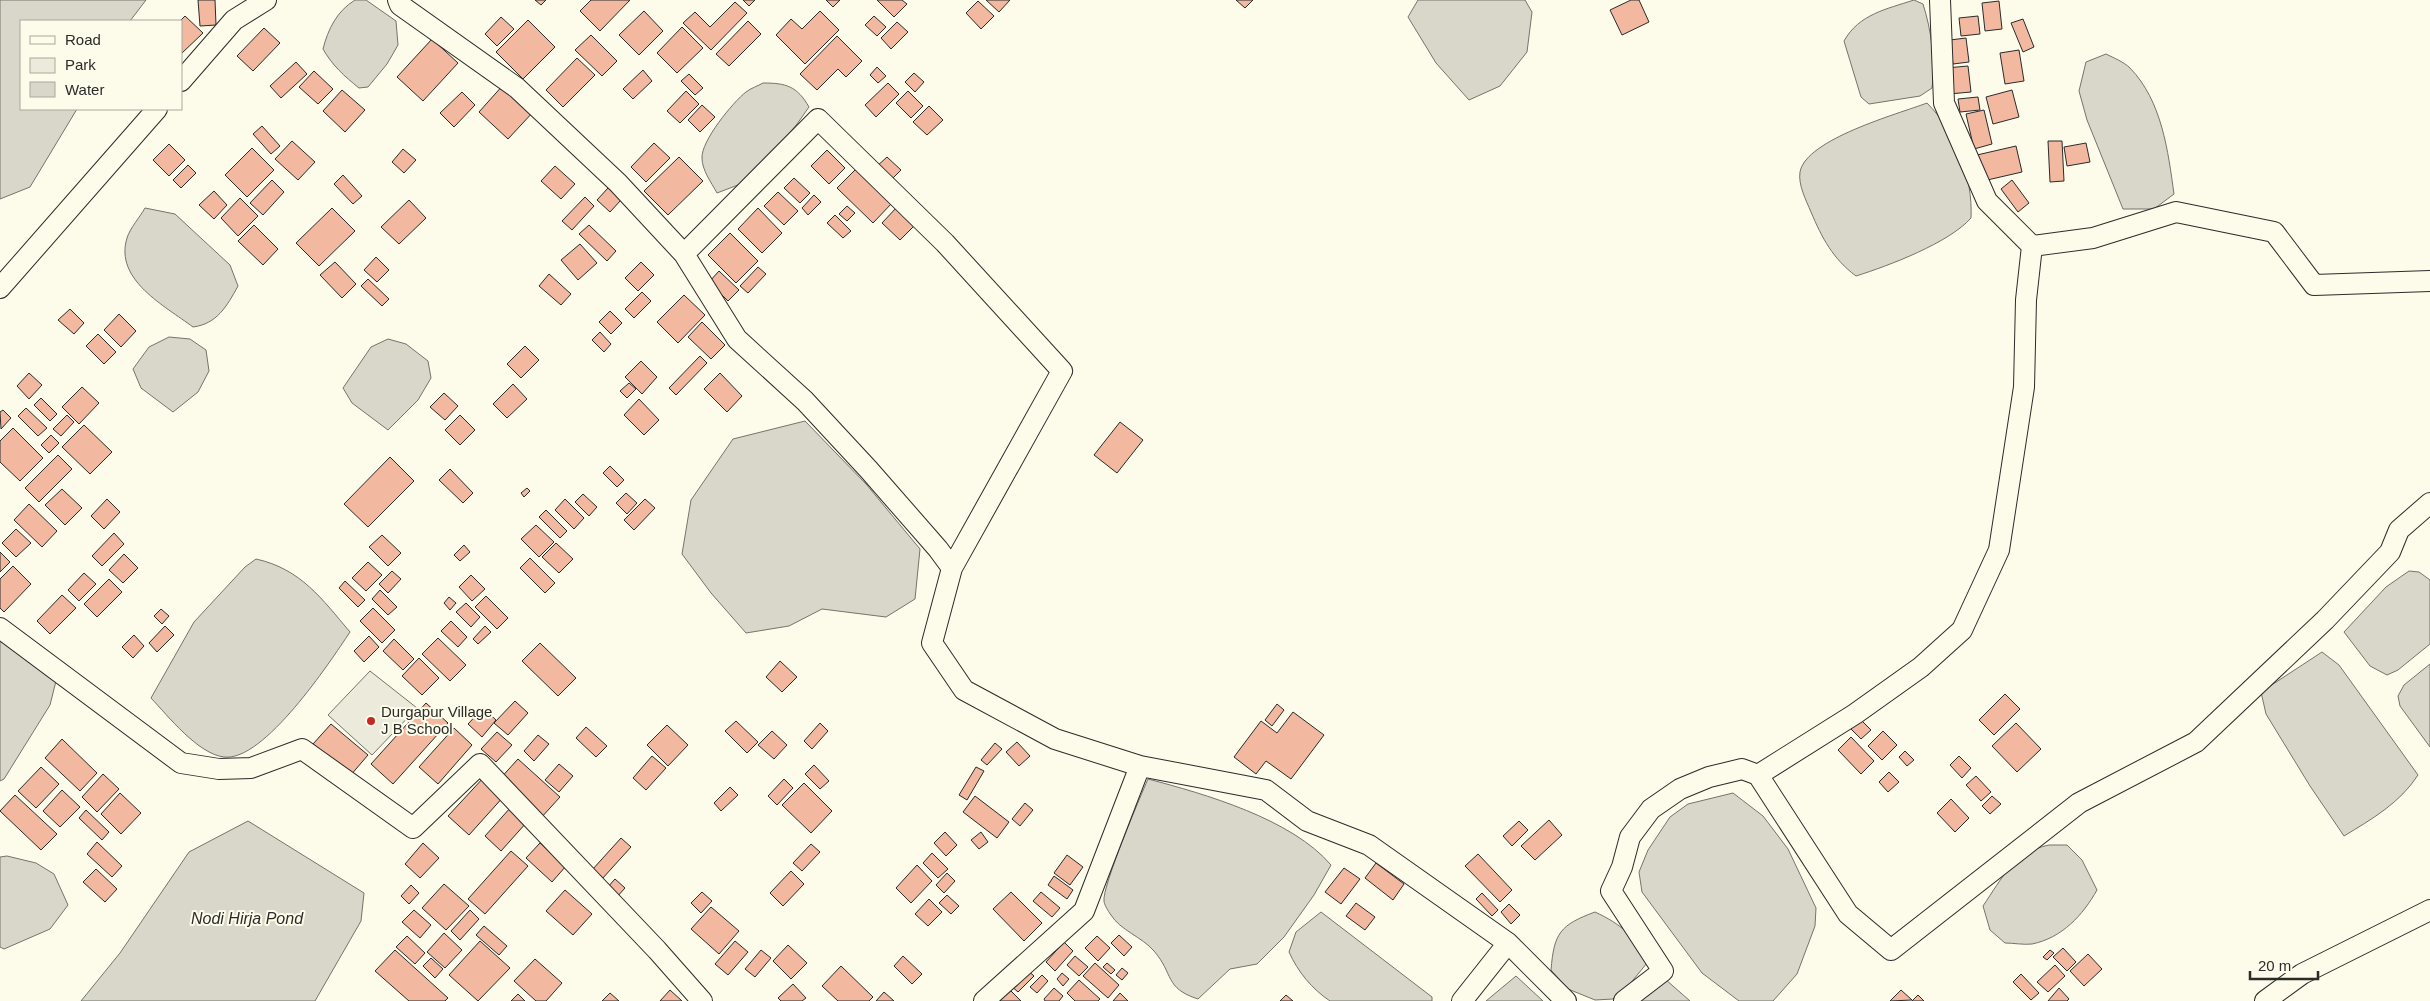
<svg xmlns="http://www.w3.org/2000/svg" width="2430" height="1001" viewBox="0 0 2430 1001" font-family="Helvetica,sans-serif">
  <style>
    .green { fill: #ecebdb; stroke: #74746e }
    .water { fill: #d8d7c9; stroke: #74746e }
    .building { fill: #f2b8a0; stroke: #2b2b2b }
    .lines { fill: none; stroke-linecap: round; stroke-linejoin: round }
    .street-casing { stroke: #2b2b2b; stroke-width: 22 }
    .street { stroke: #fdfbea; stroke-width: 20 }
    .poi-dot { fill: #c62828; stroke: #fdfbea; stroke-width: 2 }
    .labels { text-anchor: middle; stroke-width: 4; stroke-linejoin: round; paint-order: stroke }
    .poi-label { font-size: 15px; fill: #2b2b2b; stroke: #fdfbea; text-anchor: start }
    .water-label { font-size: 16px; font-style: italic; fill: #2b2b2b; stroke: #fdfbea }
  </style>
  <rect width="100%" height="100%" fill="#fdfbea"/>
  <path class="green" d="M370 671 417 708 372 755 328 715Z"/>
  <path class="water" d="M0 0H146L130 21H21V109H77L30 187 0 199Z
    M355 0H366L396 21 398 45 387 64 368 87 359 88C344 76 332 65 323 49 328 29 337 11 355 0Z
    M1418 0H1525L1532 12 1527 52 1500 86 1469 100 1436 63 1408 17Z
    M1914 0 1923 4C1931 29 1936 62 1932 88L1920 96 1869 104 1861 97 1844 41C1859 14 1887 9 1914 0Z
    M2106 54C2114 58 2124 62 2130 68 2162 101 2168 151 2174 194L2154 209H2123L2087 120 2079 91 2086 62Z
    M763 83C786 83 797 86 809 107L797 124 751 180 717 193C711 182 702 170 702 158 701 141 733 102 746 92 751 88 758 86 763 83Z
    M1927 103C1956 132 1973 177 1971 218 1949 243 1888 266 1856 276 1833 259 1822 238 1811 212 1806 200 1798 185 1800 172 1806 139 1898 114 1927 103Z
    M145 208 175 214 230 265 238 286C227 306 217 324 193 327 165 306 114 280 127 238 130 228 140 217 145 208Z
    M169 337 190 339 206 350 209 371 198 392 173 412 141 388 133 369 149 347Z
    M388 339 406 344 428 361 431 378 418 400 388 430 352 403 343 388 371 347Z
    M805 421 866 484 920 549 915 599 886 617 822 609 789 626 746 633 711 593 682 554 691 500 733 439Z
    M256 559C301 569 322 599 350 632 330 662 264 762 224 757 198 754 168 716 151 698L194 622 245 567Z
    M2409 571 2419 572 2430 580V644L2398 670 2387 675 2370 666 2344 632 2386 587Z
    M0 637 56 681 50 705 4 779 0 781Z
    M2322 652 2339 665 2418 775C2400 803 2372 819 2344 836L2310 786 2266 714 2261 692Z
    M2430 664V747L2400 706 2398 696 2404 685Z
    M1148 779C1205 794 1292 819 1331 865L1314 895 1284 937 1257 964 1230 969 1198 999C1164 988 1174 974 1154 951 1142 937 1120 930 1111 915 1108 911 1104 904 1104 901 1102 887 1140 797 1148 779Z
    M1733 793 1763 816 1788 849 1816 908 1815 926 1797 974 1773 1001H1739L1702 973 1642 892 1639 872 1648 850 1670 817 1688 804Z
    M248 821 364 893 361 921 315 1001H81L120 953 189 852Z
    M2049 845H2067L2082 860 2097 890C2083 915 2062 938 2032 944 2024 945 2013 943 2005 943L1990 930 1983 906C2002 878 2014 852 2049 845Z
    M7 856 36 863 54 874 68 905 50 929 4 949 0 947V857Z
    M1321 912 1432 997V1001H1330C1312 989 1298 972 1289 952L1296 932Z
    M1595 912C1621 924 1636 937 1647 963L1625 990 1613 999 1595 1000 1568 989 1551 970C1554 933 1560 925 1595 912Z
    M1516 976 1543 1001H1486Z
    M1665 979 1690 1001H1638Z"/>
  <path class="building" d="M198 0H215L216 25 200 26Z
    M535 0H546L541 5Z
    M591 0H630L600 31 580 11Z
    M743 0H755L749 6Z
    M826 0H840L833 7Z
    M877 0H902L907 4 894 17Z
    M986 0H1010L999 12Z
    M1236 0H1253L1245 8Z
    M1631 0H1639L1649 22 1622 35 1610 10Z
    M978 1 994 16 981 29 966 13Z
    M1999 1 2002 29 1985 31 1982 3Z
    M735 2 747 13 711 50 683 23 695 12 710 27Z
    M644 11 663 31 639 55 619 35Z
    M820 11 839 30 805 64 776 35 791 19 802 29Z
    M185 16 203 33 181 54 180 21Z
    M874 16 886 27 877 36 865 25Z
    M1978 16 1980 34 1961 36 1959 18Z
    M501 17 514 29 497 46 485 34Z
    M2023 19 2034 47 2023 52 2011 23Z
    M528 20 555 47 523 79 496 52Z
    M748 21 761 34 729 66 716 54Z
    M897 22 908 32 891 49 881 38Z
    M682 27 703 48 677 73 657 53Z
    M264 28 280 43 253 71 237 56Z
    M591 35 617 61 602 76 575 50Z
    M837 36 862 61 846 77 838 69 817 90 800 74Z
    M1966 38 1969 62 1953 64 1950 40Z
    M432 39 458 63 423 101 397 77Z
    M2019 50 2024 81 2005 84 2000 53Z
    M577 58 595 75 563 107 546 90Z
    M296 62 307 74 281 98 270 86Z
    M1968 66 1971 92 1949 94 1946 68Z
    M877 67 886 76 878 83 870 75Z
    M643 70 652 81 633 99 623 89Z
    M314 71 333 89 318 104 299 87Z
    M914 73 924 82 915 92 905 82Z
    M689 74 703 88 695 95 681 81Z
    M888 83 899 94 876 117 865 105Z
    M504 84 534 111 508 139 479 112Z
    M342 90 365 110 345 132 323 111Z
    M2012 90 2019 117 1993 124 1986 97Z
    M686 91 699 104 680 123 667 111Z
    M908 91 923 106 911 118 896 103Z
    M462 92 475 105 454 127 440 113Z
    M1978 97 1980 110 1960 112 1958 99Z
    M702 105 715 117 700 132 688 120Z
    M929 106 943 120 927 135 913 122Z
    M1984 110 1992 144 1974 149 1966 114Z
    M262 126 280 146 271 154 253 134Z
    M292 141 315 162 298 180 275 159Z
    M2048 141H2062L2064 181 2050 182Z
    M654 143 670 158 646 182 631 167Z
    M2086 143 2090 162 2067 166 2064 147Z
    M169 144 185 160 169 176 153 160Z
    M2016 146 2022 172 1983 181 1977 155Z
    M252 148 274 170 247 197 225 175Z
    M403 149 416 160 404 173 392 162Z
    M827 150 845 168 829 184 811 166Z
    M679 157 703 181 668 215 644 191Z
    M887 157 901 170 890 181 876 167Z
    M188 165 196 173 181 188 173 180Z
    M555 166 575 184 561 199 541 181Z
    M858 167 893 202 873 223 837 188Z
    M343 175 362 196 353 204 334 184Z
    M794 178 810 193 800 203 784 188Z
    M272 180 284 192 263 215 250 203Z
    M2012 180 2029 203 2018 212 2001 189Z
    M608 188 621 200 610 212 597 200Z
    M214 191 227 205 214 219 199 205Z
    M778 192 798 211 784 225 764 206Z
    M814 195 821 202 808 215 802 208Z
    M585 197 594 206 572 230 562 221Z
    M240 198 258 216 238 236 221 218Z
    M409 200 426 218 399 244 381 227Z
    M847 206 855 213 847 221 839 214Z
    M897 207 915 225 900 240 882 223Z
    M332 208 355 231 319 266 296 243Z
    M758 208 782 233 762 253 738 229Z
    M835 215 851 231 843 238 827 223Z
    M254 225 278 249 263 265 238 241Z
    M589 225 616 251 607 261 579 234Z
    M730 233 758 261 736 283 708 255Z
    M580 244 597 263 578 280 561 260Z
    M376 257 389 270 377 282 364 270Z
    M335 262 356 284 342 298 320 275Z
    M641 262 654 275 638 291 625 278Z
    M758 267 766 274 748 293 740 286Z
    M719 271 739 290 728 301 709 282Z
    M549 274 571 294 561 305 539 286Z
    M368 279 389 299 382 306 361 286Z
    M642 292 651 301 634 318 625 309Z
    M684 295 705 315 678 343 657 322Z
    M70 309 84 323 74 334 58 320Z
    M610 311 622 323 611 334 599 322Z
    M119 314 136 331 121 347 104 330Z
    M702 322 725 345 711 359 688 337Z
    M600 332 611 344 604 352 592 340Z
    M98 334 116 352 104 364 86 346Z
    M525 346 539 360 521 378 507 364Z
    M700 356 707 363 676 395 669 388Z
    M641 361 657 377 642 394 625 377Z
    M29 373 42 385 29 399 17 386Z
    M720 373 742 396 727 412 704 389Z
    M629 383 636 389 627 398 620 391Z
    M513 384 527 399 507 418 493 404Z
    M82 387 99 403 79 424 62 407Z
    M444 393 458 406 445 420 430 407Z
    M41 398 57 414 50 421 34 405Z
    M639 399 659 420 644 435 624 415Z
    M26 408 47 428 38 436 18 416Z
    M3 410 11 418 1 429 0 412Z
    M67 415 74 422 61 436 53 429Z
    M460 415 475 430 460 445 445 430Z
    M1120 422 1143 440 1117 473 1094 455Z
    M84 425 112 452 90 474 62 447Z
    M13 428 43 458 20 481 0 462V441Z
    M51 435 59 443 49 453 41 445Z
    M58 455 72 469 39 502 25 488Z
    M390 457 414 481 368 527 344 504Z
    M610 466 624 480 617 487 603 473Z
    M450 469 473 493 463 503 439 480Z
    M527 488 530 491 524 497 521 493Z
    M62 489 82 508 65 525 45 505Z
    M626 493 637 503 627 514 616 503Z
    M583 494 597 507 589 516 575 502Z
    M107 499 120 512 104 529 91 516Z
    M565 499 584 518 574 529 555 510Z
    M645 499 655 508 634 530 624 520Z
    M29 504 57 531 42 547 14 520Z
    M546 510 567 531 560 538 539 517Z
    M536 525 554 542 539 557 521 539Z
    M16 529 31 543 16 557 2 543Z
    M114 533 124 544 102 566 92 556Z
    M382 535 401 553 388 566 369 547Z
    M556 543 573 559 559 573 542 557Z
    M464 545 470 552 460 561 454 555Z
    M0 552 10 562 0 572Z
    M124 554 138 568 123 583 109 570Z
    M530 558 555 583 545 593 520 568Z
    M368 562 382 575 366 591 352 578Z
    M13 566 31 584 4 612 0 608V579Z
    M392 571 401 579 388 593 379 584Z
    M84 573 96 584 79 601 68 590Z
    M471 575 485 589 472 601 459 587Z
    M109 579 122 592 97 617 84 604Z
    M345 581 365 600 358 607 339 588Z
    M380 590 397 607 388 615 372 599Z
    M62 595 76 608 50 634 37 621Z
    M486 596 508 618 497 629 475 607Z
    M449 597 456 603 450 610 444 603Z
    M466 603 480 617 471 627 456 612Z
    M373 608 395 630 382 643 360 621Z
    M161 609 169 616 162 624 154 616Z
    M451 621 467 637 458 647 441 631Z
    M165 626 174 635 157 652 149 643Z
    M485 626 491 632 478 644 473 639Z
    M134 635 144 646 133 658 122 647Z
    M369 636 379 647 364 662 354 651Z
    M438 638 466 665 450 681 422 654Z
    M394 639 414 659 403 670 383 651Z
    M540 643 576 678 558 696 522 661Z
    M419 658 439 678 422 695 402 676Z
    M780 661 797 677 782 692 766 677Z
    M2005 694 2020 709 1994 735 1979 720Z
    M515 701 528 713 508 735 494 723Z
    M426 703 448 723 393 784 371 764Z
    M1277 704 1284 710 1272 726 1265 720Z
    M483 708 496 720 482 737 468 724Z
    M1293 712 1324 735 1291 779 1266 761 1256 774 1234 757 1261 721 1277 733Z
    M1859 718 1871 730 1861 739 1850 728Z
    M736 721 758 742 747 753 725 731Z
    M820 723 828 731 812 749 804 741Z
    M2016 723 2041 749 2017 772 1992 746Z
    M331 724 368 755 350 776 313 744Z
    M667 725 688 745 668 766 647 745Z
    M586 727 607 746 596 757 576 738Z
    M454 728 472 745 438 784 419 767Z
    M772 731 787 745 774 759 758 745Z
    M1883 731 1897 745 1882 760 1868 746Z
    M497 732 512 745 496 762 481 749Z
    M538 735 549 744 534 761 524 751Z
    M1851 737 1874 761 1861 774 1838 750Z
    M62 739 97 773 80 791 45 758Z
    M1017 742 1030 756 1019 766 1006 752Z
    M995 743 1002 749 987 765 981 760Z
    M1905 751 1914 760 1907 766 1899 757Z
    M652 756 666 768 646 790 633 778Z
    M1959 756 1971 768 1962 778 1950 765Z
    M518 759 560 797 540 819 498 781Z
    M559 764 573 776 559 792 545 780Z
    M814 765 829 781 820 789 805 774Z
    M41 767 59 784 36 808 18 791Z
    M976 767 984 771 967 800 959 795Z
    M1889 772 1899 782 1888 792 1879 782Z
    M103 774 119 789 97 812 82 797Z
    M485 776 505 795 469 835 448 816Z
    M1976 776 1991 792 1981 801 1966 785Z
    M784 779 793 788 777 805 768 796Z
    M804 783 832 811 811 833 782 805Z
    M730 787 738 795 721 811 714 803Z
    M62 790 80 807 60 827 43 811Z
    M120 793 141 813 121 834 101 814Z
    M15 795 57 834 41 850 0 811Z
    M975 796 1009 822 997 838 963 812Z
    M1992 796 2001 804 1990 814 1982 806Z
    M1951 799 1969 818 1955 832 1937 813Z
    M1025 803 1033 810 1020 826 1012 819Z
    M511 807 527 822 501 851 485 836Z
    M86 810 109 832 102 840 79 818Z
    M1549 820 1562 835 1535 860 1521 846Z
    M1519 821 1528 830 1512 846 1503 836Z
    M945 832 957 845 946 856 934 843Z
    M981 832 988 842 979 849 971 840Z
    M621 838 631 847 602 879 592 870Z
    M97 842 122 866 112 877 87 854Z
    M423 843 439 858 420 878 405 864Z
    M540 843 566 866 552 882 526 858Z
    M811 844 820 852 802 871 793 863Z
    M511 851 528 866 485 914 468 899Z
    M932 853 948 869 938 878 923 863Z
    M1478 854 1512 890 1500 902 1465 866Z
    M1067 855 1083 867 1070 885 1054 873Z
    M1376 863 1404 884 1393 900 1365 878Z
    M917 865 932 881 911 903 896 888Z
    M1344 868 1360 879 1341 904 1325 892Z
    M96 869 117 889 105 902 83 882Z
    M791 871 804 884 783 906 770 893Z
    M947 873 955 881 944 893 936 885Z
    M1054 876 1073 890 1067 899 1048 885Z
    M615 879 625 888 616 898 606 889Z
    M444 884 469 906 446 930 422 908Z
    M411 885 419 893 409 904 401 896Z
    M565 890 592 914 573 935 546 911Z
    M702 892 712 901 701 913 691 903Z
    M1011 892 1042 923 1024 941 993 909Z
    M1041 892 1060 908 1052 917 1033 901Z
    M1482 893 1498 910 1492 916 1476 899Z
    M947 895 959 906 951 914 939 903Z
    M929 899 942 912 928 926 915 914Z
    M1356 903 1375 917 1365 930 1346 916Z
    M1509 904 1520 915 1511 924 1501 912Z
    M711 907 739 931 719 954 691 929Z
    M414 910 431 925 420 938 402 922Z
    M470 910 479 919 460 940 451 931Z
    M484 926 507 946 499 955 476 935Z
    M444 933 462 950 445 968 427 952Z
    M1119 935 1132 947 1124 956 1111 943Z
    M407 936 425 953 415 964 396 947Z
    M1097 936 1110 948 1098 961 1085 948Z
    M480 941 510 968 478 1001 449 975Z
    M735 941 748 952 728 975 715 964Z
    M1064 942 1073 951 1055 971 1046 962Z
    M788 945 807 963 791 979 773 961Z
    M2063 948 2076 962 2067 971 2053 957Z
    M395 950 448 998 445 1001H409L375 971Z
    M761 950 771 958 755 977 745 969Z
    M2050 950 2054 953 2047 960 2043 957Z
    M2088 954 2102 969 2084 986 2070 971Z
    M903 956 922 974 912 984 894 966Z
    M1075 956 1088 967 1079 976 1067 965Z
    M431 958 443 969 435 978 423 966Z
    M535 959 562 983 546 1001H536L514 981Z
    M1095 963 1119 985 1108 998 1083 976Z
    M1107 963 1115 970 1111 974 1103 967Z
    M2055 965 2065 976 2048 992 2037 982Z
    M841 966 873 997 869 1001H838L822 986Z
    M1025 968 1034 976 1018 992 1010 985Z
    M1122 968 1128 973 1122 980 1116 975Z
    M1062 973 1069 979 1063 986 1057 979Z
    M2021 974 2039 993 2031 1000 2013 982Z
    M1042 975 1048 981 1037 993 1030 987Z
    M1079 980 1100 999 1098 1001H1075L1067 993Z
    M793 984 806 998 802 1001H781L778 998Z
    M1054 988 1063 996 1059 1001H1045L1044 999Z
    M2059 988 2069 999 2067 1001H2048Z
    M670 990 682 1001H660Z
    M1010 990 1021 1001H1000Z
    M1901 990 1912 1000 1890 1001Z
    M884 992 894 1001H876Z
    M610 993 619 1001H602Z
    M1120 993 1128 1001H1113Z
    M518 994 525 1001H511Z
    M1286 995 1293 1001H1280Z
    M1918 995 1924 1001H1912Z"/>
  <g class="lines">
    <defs>
      <path id="street" d="M398 0 400 5 517 88 618 183 684 254 737 339 805 401 869 470 938 549 952 568
        M1940 0 1944 103 1987 201 2032 246 2093 238 2176 212 2274 232 2314 285 2430 281
        M181 81 234 20 266 0
        M684 254 818 119 945 243 1062 371 952 568 932 643 964 690 1055 739 1140 766 1266 790 1307 821 1369 845 1508 943 1566 1001
        M0 288 157 109
        M0 628 181 763 219 769 251 768 302 749 413 828 480 764 657 950 702 1001
        M1758 775 1855 714 1921 667 1962 630 1999 550 2024 387 2026 300 2032 246
        M984 1001 1084 911 1140 766
        M1462 1001 1508 943
        M1624 1001 1663 971 1611 891 1622 867 1630 837 1651 809 1680 789 1709 777 1742 769 1758 775 1848 914 1891 950 2079 803 2196 742 2325 620 2390 552 2399 530 2430 503
        M2265 1001 2302 974 2430 910"/>
    </defs>
    <use href="#street" class="street-casing"/>
    <use href="#street" class="street"/>
  </g>
  <circle class="poi-dot" cx="371" cy="721" r="5"/>
  <g class="labels">
    <g class="poi-label">
      <text x="381" y="717">Durgapur Village<tspan x="381" dy="17">J B School</tspan></text>
    </g>
    <g class="water-label">
      <text x="247" y="924">Nodi Hirja Pond</text>
    </g>
  </g>
  <rect x="20" y="20" width="162" height="90" fill="#fdfbea" stroke="#a9a89e"/>
  <rect x="30" y="36" width="25" height="8" fill="#fdfbea" stroke="#a9a89e"/>
  <text x="65" y="45" font-size="15" fill="#2b2b2b">Road</text>
  <rect x="30" y="58" width="25" height="15" fill="#ecebdb" stroke="#a9a89e"/>
  <text x="65" y="70" font-size="15" fill="#2b2b2b">Park</text>
  <rect x="30" y="82" width="25" height="15" fill="#d8d7c9" stroke="#a9a89e"/>
  <text x="65" y="95" font-size="15" fill="#2b2b2b">Water</text>
  <path d="M2250 971v8h68v-8" fill="none" stroke="#2b2b2b" stroke-width="2.5"/>
  <text x="2258" y="971" font-size="15" fill="#2b2b2b" stroke="#fdfbea" stroke-width="4" paint-order="stroke">20 m</text>
</svg>
